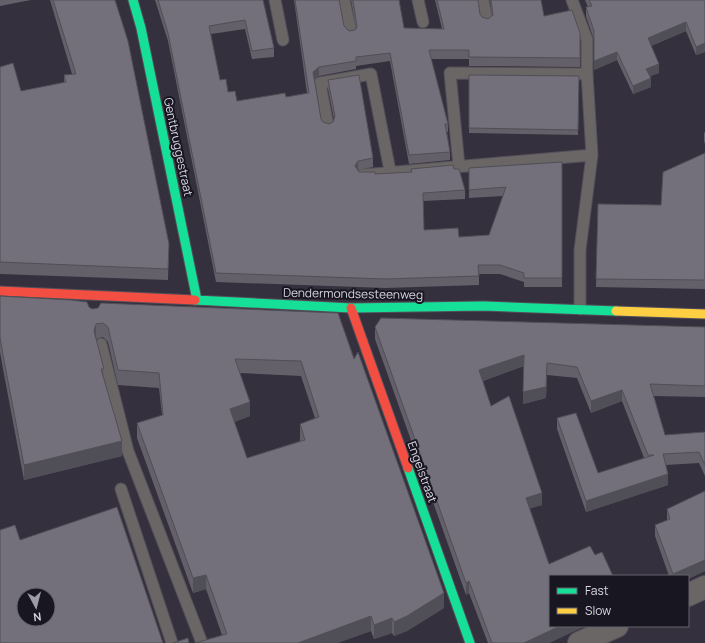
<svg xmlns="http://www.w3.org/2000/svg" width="705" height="643" viewBox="0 0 705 643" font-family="Manrope,sans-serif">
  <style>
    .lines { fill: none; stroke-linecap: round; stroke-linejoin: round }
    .lane-casing { stroke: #534f5a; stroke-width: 13 }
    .street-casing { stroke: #534f5a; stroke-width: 24 }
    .fast-casing { stroke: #534f5a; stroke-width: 11 }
    .slow-casing { stroke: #534f5a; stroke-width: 11 }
    .jam-casing { stroke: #534f5a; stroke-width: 11 }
    .lane { stroke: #696665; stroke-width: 11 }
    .street { stroke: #696665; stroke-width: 22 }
    .fast { stroke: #16e098; stroke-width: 9 }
    .slow { stroke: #ffcf43; stroke-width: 9 }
    .jam { stroke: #f24e42; stroke-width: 9 }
    .wall { fill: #63606a; fill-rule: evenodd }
    .shaded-wall { fill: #504e56 }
    .building { fill: #73707b; stroke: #504e56; fill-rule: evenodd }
    .labels { text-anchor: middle; stroke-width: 4; stroke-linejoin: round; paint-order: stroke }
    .street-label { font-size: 12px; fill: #d9d6e4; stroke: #181620 }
  </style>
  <rect width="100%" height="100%" fill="#34303d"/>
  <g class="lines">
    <defs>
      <path id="lane" d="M275 0 283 40
        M344 0 351 33
        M418 0 423 22
        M483 0 487 21
        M572 0 587 40V74L592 155 580 250V309
        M328 126 320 83 371 74 390 171
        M459 166 450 73 587 74
        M362 175 592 155
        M101 344 128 451 202 643
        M121 489 172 643"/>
      <path id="street" d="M688 595 705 587
        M579 643 617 626"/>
      <path id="fast" d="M133 0 141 28 197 300
        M195 300 351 308 484 306 616 311
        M408 468 470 643"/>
      <path id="slow" d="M616 311 705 314"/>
      <path id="jam" d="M0 291 195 300
        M351 308 408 468"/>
    </defs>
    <use href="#lane" class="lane-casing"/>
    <use href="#street" class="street-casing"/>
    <use href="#fast" class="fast-casing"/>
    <use href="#slow" class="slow-casing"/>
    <use href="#jam" class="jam-casing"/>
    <use href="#lane" class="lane"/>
    <use href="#street" class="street"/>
    <use href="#fast" class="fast"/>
    <use href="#slow" class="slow"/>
    <use href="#jam" class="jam"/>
  </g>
  <path class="wall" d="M0 0H31L0 6Z
    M50 0H115L169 244 168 280 0 274V67L21 91 64 83V75L72 74Z
    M155 0H263L274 48V57L252 59 245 29 211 34 220 80 228 92 237 101 286 97 307 93 294 0H339L344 26 349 31 355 30 356 29 351 0H399L404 28 442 29 435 0H478L480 14 482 17 488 19 492 16 490 0H541L544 16 580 33V67L469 66V59H431L448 124V132H447L450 152V160L409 164 390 61 356 66V69L319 76 315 80 321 119 323 122 329 124 333 122 334 119 328 89V80L373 158V167L358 170H357L359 172 375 174 411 172V169H454L465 190V199L423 201 424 230 459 237 489 235 503 196 469 198V168L562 162V287H524V282L500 274H479V285L385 288 216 282 168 41Z
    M585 0H705V52L696 55 686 31 651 46 659 73 650 76 651 87 633 94 617 60 594 70V40L586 16V7H588Z
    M469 75 579 76 578 135 469 133Z
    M705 132V144L704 141V133Z
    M705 153V289L596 287 598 204 661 205Z
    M0 296 89 307 92 309 338 313 444 608 407 631 394 636 392 633 374 639 371 631 337 643H195L222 635 206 589 193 593 137 438V423L162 415 159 388 118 385 108 342 103 337 96 339 104 369V378L122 456 24 480 3 369 0 352ZM240 373 301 376 315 418 300 424V441L247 458 234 422 250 416Z
    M375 327H705V397L654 396 665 435 705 432V476L699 463 666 465 668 485 586 512 557 429V418L598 473 644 458 622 401 591 413 577 378 547 375 546 398 523 404 524 366 483 381 491 406 542 505 529 508 550 626H585L549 643H488L469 593 466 595 375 339Z
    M667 509 705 571 688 579V576H669L655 536V525L667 521Z"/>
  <path class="shaded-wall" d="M686 22V31L648 47V38Z
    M705 43V52L696 55V47Z
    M617 52V60L594 70V61Z
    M659 64V73L646 78V69Z
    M319 67V76L313 81V72Z
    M651 78V87L633 94V86Z
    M358 161V170L355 175V166Z
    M96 324V339L94 346V331Z
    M524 355V366L479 382V370Z
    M547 363 546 398 523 404V392Z
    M622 390V401L591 413V401Z
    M250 402V416L230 424V409Z
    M122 441V456L24 480V465Z
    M668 474V485L586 512V501Z
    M542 493V505L526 510V498Z
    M705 560V571L688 579V576H673V574Z
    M206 575V589L193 593V578Z
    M469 581V593L466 595V583Z
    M444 593V608L407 631 394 636V622Z
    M371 616V631L337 643H298Z
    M392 618V633L374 639V625Z
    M560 626H585L549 643H524Z"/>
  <path class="building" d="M53 0H115L128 41 169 244 168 269 0 262V67L13 63 21 91 66 82 64 75 76 74Z
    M158 0H263L274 48 252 51 245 20 209 26 220 80 226 79 228 92 235 91 237 101 285 93 286 97 309 93 295 0H339L344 26 349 31 355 30 357 27 353 0H399L404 28 444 29 437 0H478L480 14 482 17 488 19 493 15 491 0H541L544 16 572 10 580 33V58L469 57V50H429L448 124H445L450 152 409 155 390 53 356 57V61L319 67 313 72 321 119 323 122 329 124 333 122 335 116 328 80 359 75 373 158 358 161 355 166 359 172H375V174L412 172 411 169 453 165 454 169H459L465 190 423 193 424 230 458 228 459 237 489 235 506 187 469 190V168L562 162V278H524V273L500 265H478L479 276 385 279 216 273 168 33Z
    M589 0H705V43L696 47 686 22 648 38 659 64 646 69 651 78 633 86 617 52 594 61V31L586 7 592 6Z
    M469 75 579 76 578 130 469 128Z
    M705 153V280L596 279 598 204 661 205 663 172Z
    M0 296 71 300 87 302 89 307 92 309 98 308 101 303 338 313 354 359 358 352 444 593 407 616 394 622 392 618 374 625 371 616 298 643H195L227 634 206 575 193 578 137 423 163 415 159 373 118 370 108 327 103 323 96 324 94 331 104 369H101L122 441 24 465 3 355 0 337ZM235 359 301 361 319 417 300 424 305 440 247 458 230 409 250 402Z
    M381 318 705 327V386L650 384 665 435 705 432V465L699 452 663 454 668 474 586 501 557 418 576 413 598 473 654 455H648L622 390 591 401 577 367 547 363 546 387 523 392 524 355 479 370 491 406 509 396 542 493 526 498 549 564 590 546 595 555 602 552 613 576H550V626H560L524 643H492L469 581 466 583 375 327Z
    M705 491V560L673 574 655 525 670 519 667 509Z
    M117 507 163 643H0V530L15 525 20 540ZM24 595H48V619H24Z
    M188 638 189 643H173Z"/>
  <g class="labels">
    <g class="street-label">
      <text transform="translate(178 147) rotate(78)" y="4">Gentbruggestraat</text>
      <text transform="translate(353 294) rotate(1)" y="4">Dendermondsesteenweg</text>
      <text transform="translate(422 472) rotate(70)" y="4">Engelstraat</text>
    </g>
  </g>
  <rect x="549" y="575" width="140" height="52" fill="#181620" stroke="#65636e"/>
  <rect x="557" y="588" width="20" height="6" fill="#16e098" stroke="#65636e"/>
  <text x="585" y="595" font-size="12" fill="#d9d6e4">Fast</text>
  <rect x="557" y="608" width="20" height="6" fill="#ffcf43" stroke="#65636e"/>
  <text x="585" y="615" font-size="12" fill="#d9d6e4">Slow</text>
  <g transform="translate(36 607) rotate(173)"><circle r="19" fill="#181620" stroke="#65636e"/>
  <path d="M0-3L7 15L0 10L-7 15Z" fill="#9f9caa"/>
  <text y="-6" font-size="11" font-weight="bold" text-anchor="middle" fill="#d9d6e4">N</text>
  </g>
</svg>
